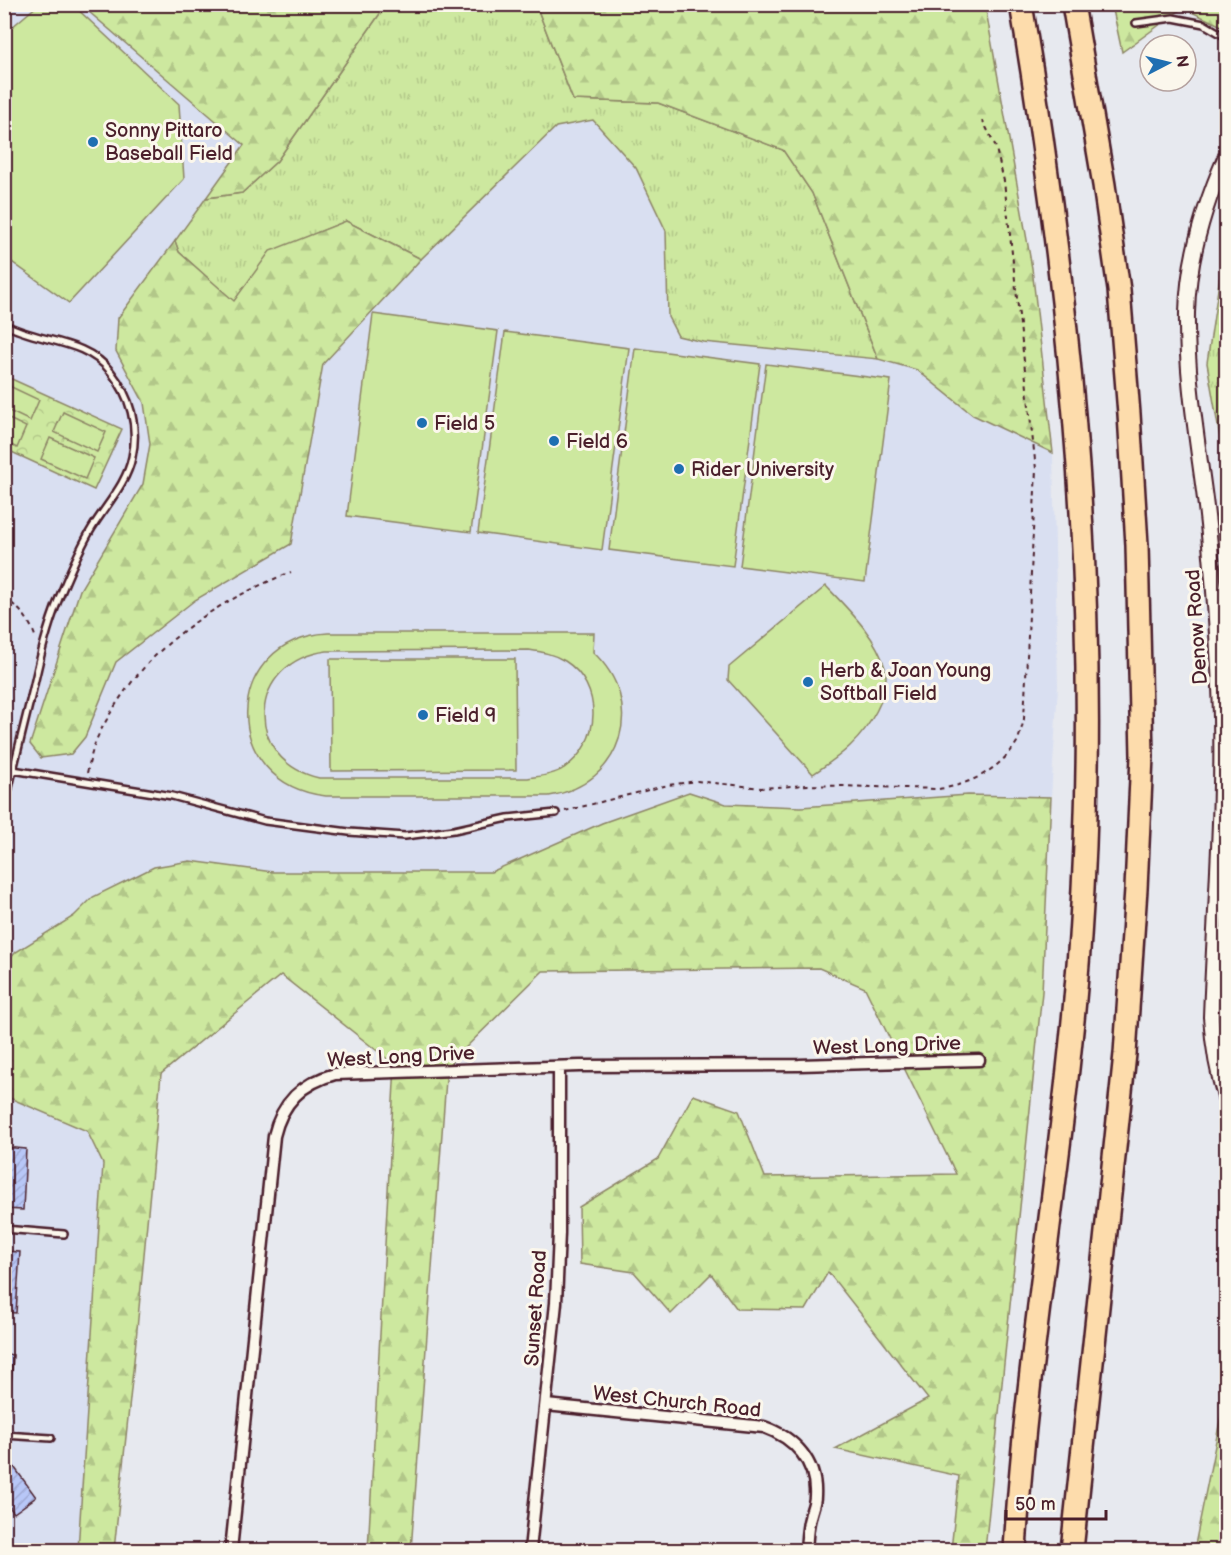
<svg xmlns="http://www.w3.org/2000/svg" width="1231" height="1555" viewBox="0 0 1231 1555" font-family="'Balsamiq Sans',sans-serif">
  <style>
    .built { fill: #d9dff1 }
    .grass { fill: url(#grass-tufts); stroke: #8c8465; stroke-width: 1.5 }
    .forest { fill: url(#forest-firs); stroke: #8c8465; stroke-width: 1.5 }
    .park { fill: url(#park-crowns); stroke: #8c8465; stroke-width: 1.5 }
    .pitch { fill: #cde89f; stroke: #8c8465; stroke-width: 1.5; fill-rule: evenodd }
    .building { fill: url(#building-hatch); stroke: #4a1f2b; stroke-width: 1.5 }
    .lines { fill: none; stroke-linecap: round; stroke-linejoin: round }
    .service-casing { stroke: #4a1f2b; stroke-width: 10 }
    .minor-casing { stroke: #4a1f2b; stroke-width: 15 }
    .tertiary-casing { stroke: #4a1f2b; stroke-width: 18 }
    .motorway-casing { stroke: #4a1f2b; stroke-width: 26 }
    .path { stroke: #4a1f2b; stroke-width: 2; stroke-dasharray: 4.5 4.5; stroke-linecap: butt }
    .service { stroke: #fbf7ec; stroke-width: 5 }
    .minor { stroke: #fbf7ec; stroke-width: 10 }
    .tertiary { stroke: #fbf7ec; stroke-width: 14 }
    .motorway { stroke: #fddcac; stroke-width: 21 }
    .poi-dot { fill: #1f6fb2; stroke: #fbf7ec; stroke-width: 2 }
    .labels { text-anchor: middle; stroke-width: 6; stroke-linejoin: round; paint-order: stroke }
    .poi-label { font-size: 20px; fill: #4a1f2b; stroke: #fbf7ec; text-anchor: start }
    .street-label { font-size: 20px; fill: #4a1f2b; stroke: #fbf7ec }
  </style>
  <defs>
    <pattern id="grass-tufts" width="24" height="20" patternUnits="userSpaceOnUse" patternTransform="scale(1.5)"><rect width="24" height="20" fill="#cde89f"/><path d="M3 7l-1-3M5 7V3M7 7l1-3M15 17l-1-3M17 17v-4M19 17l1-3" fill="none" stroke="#b2c789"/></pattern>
    <pattern id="forest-firs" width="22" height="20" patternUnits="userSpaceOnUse" patternTransform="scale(1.5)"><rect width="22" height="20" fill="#cde89f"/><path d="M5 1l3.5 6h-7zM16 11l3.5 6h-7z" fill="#b2c789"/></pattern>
    <pattern id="park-crowns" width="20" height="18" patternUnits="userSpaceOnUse" patternTransform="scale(1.5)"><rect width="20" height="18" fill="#cde89f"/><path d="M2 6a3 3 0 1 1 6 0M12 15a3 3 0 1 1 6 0" fill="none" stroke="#b2c789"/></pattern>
    <pattern id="building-hatch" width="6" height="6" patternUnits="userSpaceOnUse" patternTransform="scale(1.5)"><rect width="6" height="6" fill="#b8c7f7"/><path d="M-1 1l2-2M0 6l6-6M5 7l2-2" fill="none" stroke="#a0aad4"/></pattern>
  </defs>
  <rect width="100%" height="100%" fill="#e7e9ef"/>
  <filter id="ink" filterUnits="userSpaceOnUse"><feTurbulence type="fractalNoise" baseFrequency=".0167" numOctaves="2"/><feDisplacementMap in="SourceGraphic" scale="12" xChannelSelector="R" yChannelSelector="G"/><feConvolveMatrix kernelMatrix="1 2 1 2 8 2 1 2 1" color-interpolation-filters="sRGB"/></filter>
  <g filter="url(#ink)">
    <path class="built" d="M5 5H81L245 145 118 318 116 351 144 403 150 444 143 484 80 590 30 743 70 754 85 737 116 662 195 600 290 544 323 364 421 259 556 126 594 120 636 168 666 231 668 317 703 342 878 359 917 370 973 415 1053 453 1058 686 1051 797 968 795 801 807 726 804 689 792 602 823 491 872H273L190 861 154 867 93 897 74 916 16 952 5 964Z
      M4 1096 87 1131 103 1164 78 1550H5Z"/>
    <path class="grass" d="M386 5H536L573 100 658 103 783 150 812 193 878 359 703 342 678 336 668 317 666 231 636 168 593 120 556 127 421 259 346 221 270 252 234 302 179 252 175 241 206 198 242 193 277 161Z
      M1226 268V472L1207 363 1221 269Z"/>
    <path class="forest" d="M81 5H386L277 161 242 193 206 198 244 145Z
      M536 5H985L1032 268 1053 453 973 415 917 370 878 359 812 193 783 150 658 103 573 100Z
      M1112 5H1226V28L1183 8 1122 52Z
      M346 221 421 259 323 364 291 544 195 600 116 662 85 737 71 754 41 758 30 744 80 590 143 484 150 444 144 403 116 351 118 318 175 241 179 252 234 301 270 251Z
      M689 792 726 804 801 807 968 795 1051 797 1042 992 985 1550H951L959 1476 835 1449 928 1399 828 1272 806 1310 737 1309 711 1274 671 1314 634 1272 580 1264 579 1207 658 1159 693 1095 739 1111 765 1177 956 1174 865 988 819 968 543 971 447 1066 411 1550H368L395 1065 281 975 161 1074 134 1361 114 1550H78L103 1164 87 1131 5 1096V964L16 952 74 916 93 897 154 867 190 861 273 872H491L602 823Z
      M1226 1391V1550H1194Z"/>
    <path class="park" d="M5 376 122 429 94 490 5 449Z"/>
    <path class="pitch" d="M38 5H73L179 104 184 179 69 303 5 257V33Z
      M373 314 498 331 471 532 347 516Z
      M505 332 629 348 602 550 478 533Z
      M635 348 760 364 733 566 609 550Z
      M766 364 891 380 865 582 740 566Z
      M5 384 39 400 30 421 5 409Z
      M63 412 106 432 97 452 54 432Z
      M5 417 26 427 17 448 5 442Z
      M50 438 94 458 85 479 41 459Z
      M826 586C848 609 877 637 885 668 891 695 868 729 850 746 839 757 826 765 813 774L728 680 729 667Z
      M328 633H594L593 652C648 703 622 785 549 796H326C217 783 223 639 328 633ZM529 650C542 652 554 654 565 661 603 685 602 743 564 768 554 775 540 776 528 778H319C242 760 247 661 327 651Z
      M330 659H515L516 770 331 771Z"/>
    <path class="building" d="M4 1147 26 1149 23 1210 4 1209Z
      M4 1251 20 1252 16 1313 4 1312Z
      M4 1354 13 1355 9 1415H4Z
      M4 1453 36 1497 14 1513 4 1500Z"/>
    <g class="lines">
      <defs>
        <path id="service" d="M1136 23 1173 18 1204 24 1226 37
          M4 324C38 343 85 338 111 372 130 396 139 426 132 457 127 483 106 505 92 528 79 549 69 574 59 598 47 627 40 658 33 689 23 729 13 769 4 809
          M13 770 172 796 265 821 349 832 405 836 454 830 508 818 556 813
          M4 1229 64 1234
          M4 1435 51 1438"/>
        <path id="minor" d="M546 1405 764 1427C795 1438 817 1462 815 1496 815 1504 811 1511 810 1518 807 1528 807 1540 806 1550
          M231 1550 274 1136C282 1102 302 1083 335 1074L580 1066 799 1065 979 1060
          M530 1550 556 1303 559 1233V1067"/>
        <path id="tertiary" d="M1226 156C1204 206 1188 259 1187 313 1186 378 1198 443 1206 507 1213 567 1217 627 1220 687 1225 797 1215 907 1211 1017 1213 1046 1217 1072 1226 1100"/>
        <path id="motorway" d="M1015 1550C1027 1345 1066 1142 1080 937 1102 625 1073 312 1021 4
          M1072 1550 1125 1054 1136 889 1142 756 1137 545 1129 414 1119 290 1104 185 1073 4"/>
      </defs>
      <use href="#service" class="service-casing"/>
      <use href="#minor" class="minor-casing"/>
      <use href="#tertiary" class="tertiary-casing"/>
      <use href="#motorway" class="motorway-casing"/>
      <path class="path" d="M4 598C20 608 29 619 35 636
        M87 773C90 760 93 746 99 734 141 651 206 606 291 572
        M565 811 668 785 697 781 761 788 808 785 938 789C968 786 1001 769 1017 742 1020 735 1022 727 1024 719L1036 469 1004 181 995 145 983 121"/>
      <use href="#service" class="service"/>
      <use href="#minor" class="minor"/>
      <use href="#tertiary" class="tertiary"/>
      <use href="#motorway" class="motorway"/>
    </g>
  </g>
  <g class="poi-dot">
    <circle cx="93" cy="142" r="6"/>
    <circle cx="422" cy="423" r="6"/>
    <circle cx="554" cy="441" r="6"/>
    <circle cx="679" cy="469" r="6"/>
    <circle cx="808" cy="682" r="6"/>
    <circle cx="423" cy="715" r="6"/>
  </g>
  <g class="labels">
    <g class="poi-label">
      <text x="105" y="137">Sonny Pittaro<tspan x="105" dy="23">Baseball Field</tspan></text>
      <text x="434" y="430">Field 5</text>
      <text x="566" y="448">Field 6</text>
      <text x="691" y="476">Rider University</text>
      <text x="820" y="677">Herb &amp; Joan Young<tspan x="820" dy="23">Softball Field</tspan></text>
      <text x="435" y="722">Field 9</text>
    </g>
    <g class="street-label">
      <text transform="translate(1196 627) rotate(-94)" y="7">Denow Road</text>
      <text transform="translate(887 1045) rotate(-2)" y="7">West Long Drive</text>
      <text transform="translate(401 1056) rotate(-3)" y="7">West Long Drive</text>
      <text transform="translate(535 1308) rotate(-86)" y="7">Sunset Road</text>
      <text transform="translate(677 1401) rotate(6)" y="7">West Church Road</text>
    </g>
  </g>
  <rect width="1231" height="1555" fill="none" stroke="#fbf7ec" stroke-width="24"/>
  <rect x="12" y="12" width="1207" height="1531" fill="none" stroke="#4a1f2b" stroke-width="2" filter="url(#ink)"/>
  <g transform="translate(1168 63) rotate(83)"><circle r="28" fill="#fbf7ec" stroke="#b4a19f" stroke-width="1.5"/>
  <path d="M0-4.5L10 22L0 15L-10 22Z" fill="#1f6fb2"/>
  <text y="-9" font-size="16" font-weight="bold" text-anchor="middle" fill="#4a1f2b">N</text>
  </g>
  <path d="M1006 1510v9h100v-9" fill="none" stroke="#4a1f2b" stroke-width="3"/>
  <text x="1015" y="1510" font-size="18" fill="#4a1f2b" stroke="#fbf7ec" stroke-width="4.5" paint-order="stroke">50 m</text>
</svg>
